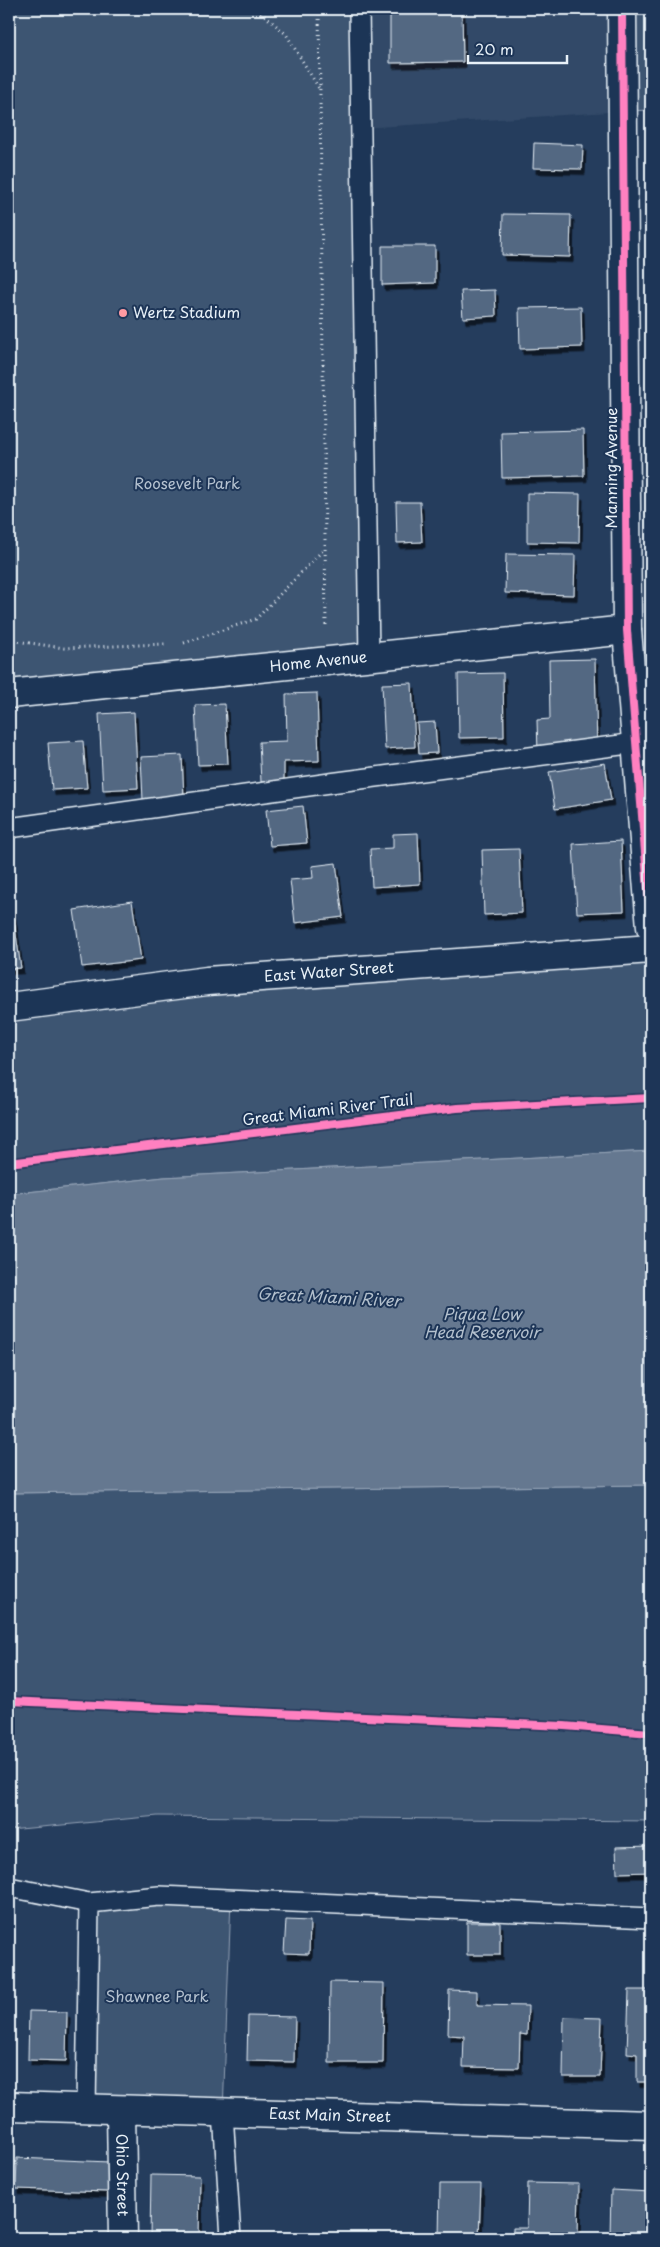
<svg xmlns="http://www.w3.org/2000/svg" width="660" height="2247" viewBox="0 0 660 2247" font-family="'Playpen Sans',sans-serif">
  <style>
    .built { fill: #334a68 }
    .green { fill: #3e5472; stroke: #93a2b5 }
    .water { fill: #657890; stroke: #99a8ba }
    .building { fill: #536782; stroke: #e8f1f8; filter: url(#shadow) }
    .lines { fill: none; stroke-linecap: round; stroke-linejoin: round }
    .lane-casing { stroke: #e8f1f8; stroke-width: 22 }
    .street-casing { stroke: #e8f1f8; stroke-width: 31 }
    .secondary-casing { stroke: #e8f1f8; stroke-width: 31 }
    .path { stroke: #e8f1f8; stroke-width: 3; stroke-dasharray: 1 4; stroke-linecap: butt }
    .lane { stroke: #1d3557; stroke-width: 19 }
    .street { stroke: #1d3557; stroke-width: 28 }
    .secondary { stroke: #1d3557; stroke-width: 28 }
    .cycleway-casing { stroke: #1d3557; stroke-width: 11 }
    .cycleway { stroke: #ff80c0; stroke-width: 8 }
    .poi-dot { fill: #ff9aa2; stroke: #1d3557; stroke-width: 2 }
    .labels { text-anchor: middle; stroke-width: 4; stroke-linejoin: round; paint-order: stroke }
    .poi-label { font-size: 15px; fill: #e8f1f8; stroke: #1d3557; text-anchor: start }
    .street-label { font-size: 15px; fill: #e8f1f8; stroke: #1d3557 }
    .park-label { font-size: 15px; fill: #b5c2d0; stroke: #1d3557 }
    .water-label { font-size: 16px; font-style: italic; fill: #b4c1ce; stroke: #1d3557 }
  </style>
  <defs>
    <filter id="shadow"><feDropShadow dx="3" dy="5.5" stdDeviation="0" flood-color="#0009"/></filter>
  </defs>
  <rect width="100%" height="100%" fill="#253d5d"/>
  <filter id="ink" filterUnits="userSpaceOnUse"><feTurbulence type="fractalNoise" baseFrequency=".02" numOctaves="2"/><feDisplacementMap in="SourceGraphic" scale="10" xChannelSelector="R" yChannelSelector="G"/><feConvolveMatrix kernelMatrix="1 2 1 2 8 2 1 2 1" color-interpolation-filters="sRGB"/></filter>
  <g filter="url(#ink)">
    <path class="built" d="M359 9H622L624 111 361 128Z"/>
    <path class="green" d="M9 9H359L369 657 9 694Z
      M622 9H651V110L624 111Z
      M651 949V1151L164 1177 9 1194V1007Z
      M651 1485V1821L158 1816 9 1830V1493Z
      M231 1899 223 2113 86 2109 89 1903Z"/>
    <path class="water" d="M651 1151V1485L9 1493V1194L164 1177Z"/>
    <path class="building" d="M390 9H462L463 62 390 63Z
      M534 143 583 145 582 169 533 168Z
      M503 214 571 215 570 257 502 255Z
      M382 246H435V283L382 285Z
      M495 290 496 316 463 318 461 291Z
      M581 307 582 347 520 349 519 308Z
      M583 430 584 476 502 478 501 432Z
      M527 493 580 494 579 543 527 542Z
      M396 502H420L422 542 397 543Z
      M506 554 575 555 574 595 505 593Z
      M595 659 597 750 538 753 537 720 550 719 549 660Z
      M503 673 504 737 459 738 458 674Z
      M412 683 415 747 385 749 382 684Z
      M317 693 319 761 284 762V782H261L259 742 287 741 286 694Z
      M225 704 228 764 198 765 195 705Z
      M134 712 138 788 103 790 99 714Z
      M435 722 437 753 419 754 417 723Z
      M83 741 87 788 52 790 48 743Z
      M182 755 184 798 143 800 141 757Z
      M605 763 611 800 555 809 549 772Z
      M303 806 307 843 270 846 266 810Z
      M418 833 420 884 372 887 370 849 393 848V834Z
      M621 841 624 911 577 913 573 844Z
      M519 849 522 913 484 915 482 850Z
      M336 863 343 917 295 923 290 880 313 878 312 866Z
      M9 887 21 968 9 969Z
      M132 901 141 960 82 967 74 910Z
      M651 1846V1872L617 1873 616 1847Z
      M286 1920 310 1921 309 1954 284 1953Z
      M467 1922H500V1955H467Z
      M330 1982 384 1983 383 2063H329Z
      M449 1990 477 1991V2005L528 2006 527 2035 520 2034 519 2068 463 2067 464 2036 448 2035Z
      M629 1990H651V2082H637V2054L627 2053Z
      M29 2011 67 2012 66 2061 28 2060Z
      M248 2016 295 2017 294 2062 247 2061Z
      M564 2017 602 2018 600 2077H563Z
      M17 2158 109 2162 108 2192 16 2189Z
      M151 2175 200 2176 199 2238H150Z
      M528 2183 579 2184 578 2238H513V2228H527Z
      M440 2184H481L479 2238H439Z
      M611 2190 651 2192V2237L610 2236Z"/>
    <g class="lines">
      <defs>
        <path id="lane" d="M359 9 369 657
          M9 828 330 783 636 743
          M9 1887 89 1903 159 1896 651 1918
          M86 2109 89 1903
          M223 2113 231 2238"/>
        <g id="street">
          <path d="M622 9 627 630 651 927"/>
          <path id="s1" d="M9 694 627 630"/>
          <path id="s2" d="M9 1007 207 981 651 949"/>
          <path id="s3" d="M121 2111 123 2238"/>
        </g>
        <g id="secondary">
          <path id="s4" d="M9 2106 651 2125"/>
        </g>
      </defs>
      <use href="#lane" class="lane-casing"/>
      <use href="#street" class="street-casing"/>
      <use href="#secondary" class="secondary-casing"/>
      <path class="path" d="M257 9 286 34 320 90
        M319 9 326 626
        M9 640 64 648 165 644
        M184 643 256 619 325 548"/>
      <use href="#lane" class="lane"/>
      <use href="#street" class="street"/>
      <use href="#secondary" class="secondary"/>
      <defs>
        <path id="cycleway" d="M622 9 627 630 651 927
          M9 1163 457 1108 651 1098
          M9 1701 564 1726 651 1733"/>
      </defs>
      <use href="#cycleway" class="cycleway-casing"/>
      <use href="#cycleway" class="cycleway"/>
    </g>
  </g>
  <circle class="poi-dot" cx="123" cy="313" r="5"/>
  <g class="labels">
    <g class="poi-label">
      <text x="133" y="318">Wertz Stadium</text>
    </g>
    <g class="street-label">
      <text transform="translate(612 468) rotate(-90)" y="5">Manning Avenue</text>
      <text dy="5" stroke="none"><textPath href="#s1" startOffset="311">Home Avenue</textPath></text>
      <text dy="5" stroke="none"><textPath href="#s2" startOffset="322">East Water Street</textPath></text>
      <text transform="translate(328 1110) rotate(-7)" y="5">Great Miami River Trail</text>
      <text dy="5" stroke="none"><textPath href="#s4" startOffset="321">East Main Street</textPath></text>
      <text dy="5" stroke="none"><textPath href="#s3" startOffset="64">Ohio Street</textPath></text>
    </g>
    <g class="park-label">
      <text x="187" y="489">Roosevelt Park</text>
      <text x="157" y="2002">Shawnee Park</text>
    </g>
    <g class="water-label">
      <text transform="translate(329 1297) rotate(3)" y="6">Great Miami River</text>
      <text x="482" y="1320">Piqua Low<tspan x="482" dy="18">Head Reservoir</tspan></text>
    </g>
  </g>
  <rect width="660" height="2247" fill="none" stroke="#1d3557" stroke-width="30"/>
  <rect x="15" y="15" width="630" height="2217" fill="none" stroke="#e8f1f8" stroke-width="2" filter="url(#ink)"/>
  <path d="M468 55v8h99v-8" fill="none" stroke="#e8f1f8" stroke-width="2.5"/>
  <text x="475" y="55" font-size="15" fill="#e8f1f8" stroke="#1d3557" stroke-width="4" paint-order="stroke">20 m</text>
</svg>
